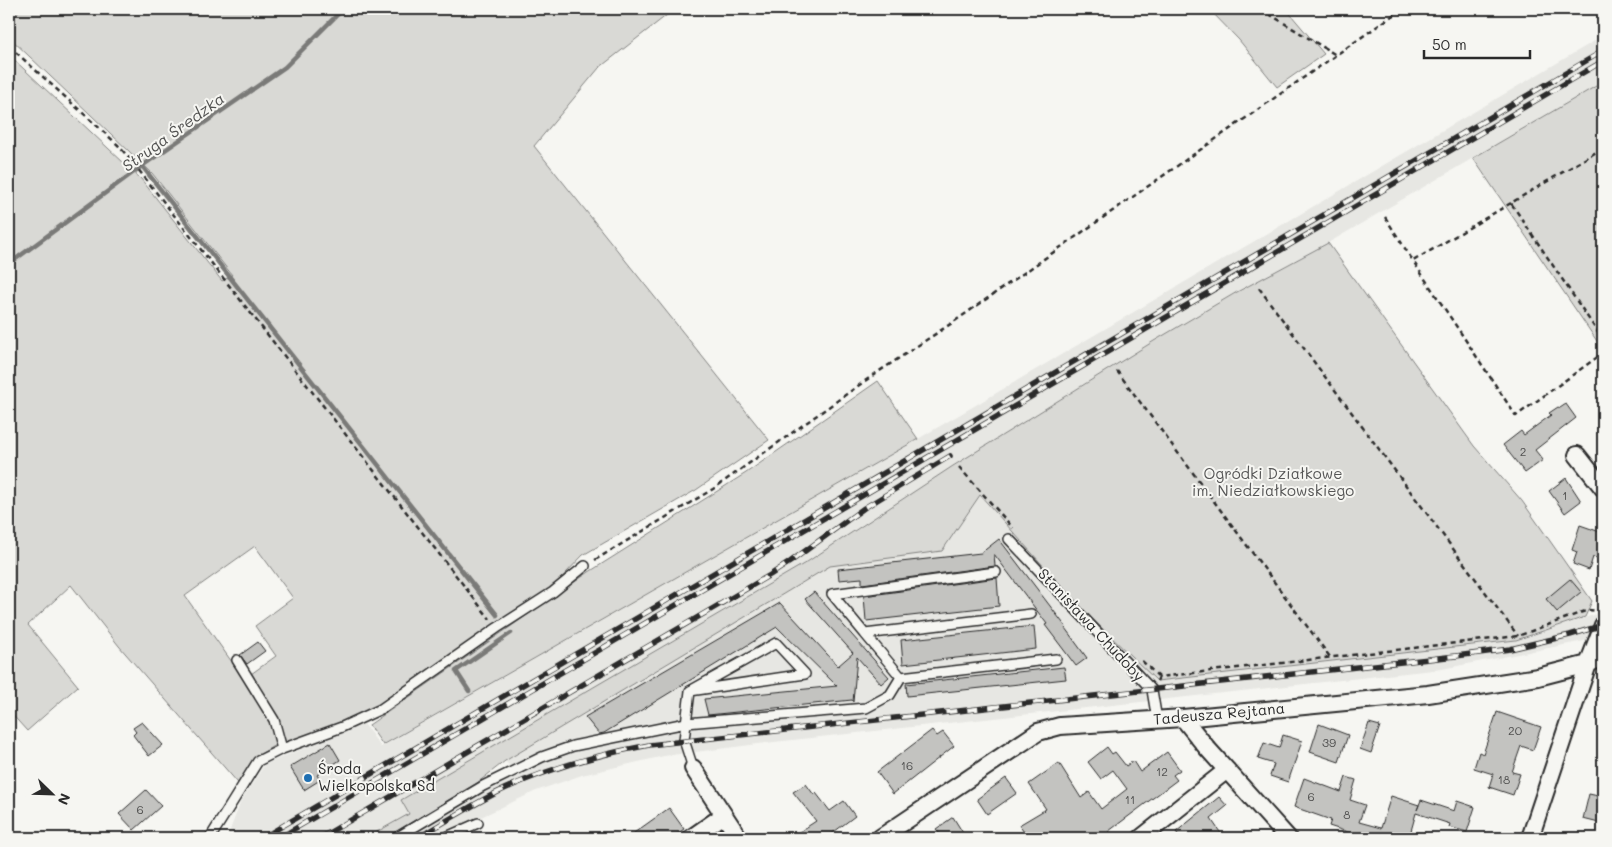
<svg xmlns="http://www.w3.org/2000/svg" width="1612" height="847" viewBox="0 0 1612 847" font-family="Mali,sans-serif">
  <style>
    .built { fill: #e7e7e3 }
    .green { fill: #d9d9d5; stroke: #828280 }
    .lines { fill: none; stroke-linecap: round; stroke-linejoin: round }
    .stream { stroke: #7a7a78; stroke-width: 4.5 }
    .building { fill: #c3c3c0; stroke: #2b2b2b }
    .lane-casing { stroke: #2b2b2b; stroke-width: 12 }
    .street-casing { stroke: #2b2b2b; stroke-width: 20 }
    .path { stroke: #2b2b2b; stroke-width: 2.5; stroke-dasharray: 5 4; stroke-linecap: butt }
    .lane { stroke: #f6f6f2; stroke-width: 9 }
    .street { stroke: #f6f6f2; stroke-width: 16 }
    .rail-casing { stroke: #2b2b2b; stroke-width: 5.5 }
    .rail { stroke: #f6f6f2; stroke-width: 4; stroke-dasharray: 11; stroke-linecap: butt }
    .poi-dot { fill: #1f6fb2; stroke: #f6f6f2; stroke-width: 2 }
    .labels { text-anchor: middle; stroke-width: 4; stroke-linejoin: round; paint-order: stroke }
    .number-label { font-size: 12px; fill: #515150 }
    .park-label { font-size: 15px; fill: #565656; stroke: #f6f6f2 }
    .street-label { font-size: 15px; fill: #2b2b2b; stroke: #f6f6f2 }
    .poi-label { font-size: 15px; fill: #2b2b2b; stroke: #f6f6f2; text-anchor: start }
    .water-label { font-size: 16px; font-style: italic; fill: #525251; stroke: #f6f6f2 }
  </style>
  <rect width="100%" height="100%" fill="#f6f6f2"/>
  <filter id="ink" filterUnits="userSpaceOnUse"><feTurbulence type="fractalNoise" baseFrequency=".02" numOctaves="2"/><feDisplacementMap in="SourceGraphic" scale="10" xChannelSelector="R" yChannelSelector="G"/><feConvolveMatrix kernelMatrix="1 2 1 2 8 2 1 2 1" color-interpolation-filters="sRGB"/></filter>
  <g filter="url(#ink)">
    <path class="built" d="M1603 36V82L1328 243 1237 292 1154 341 953 466 807 562 402 800 409 814 366 838H227L241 801 265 764 364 724 381 747 918 439Z
      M968 482 1021 540 1080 607 1157 680 1516 640 1603 612V634L1584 641 1442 669 774 742 664 756 582 775 536 791 483 816 445 838H405L475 797 518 775 505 761Z"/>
    <path class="green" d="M20 9H689L667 15 599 68 534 146 769 440 696 490 583 555 550 590 489 629 379 705 335 725 284 743 277 720 251 674 276 656 255 626 293 598 255 546 185 596 244 679 271 722 277 744 255 757 238 783 119 646 71 585 28 625 78 686 27 731 9 711V55L141 179 222 281 232 275 152 173 9 37V12L15 16Z
      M1209 9H1286L1324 54 1277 87 1239 40Z
      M1603 82V350L1473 158Z
      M1328 243 1474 446 1522 501 1592 601 1585 617 1516 640 1157 681 1080 607 980 495 942 551 830 566 505 761 477 783 385 838H366L409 814 401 800 807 562 953 466 1154 341 1237 292Z
      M878 381 918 439 383 745 369 725 589 572 746 473Z"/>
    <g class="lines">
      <path class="stream" d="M142 166 497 615
        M9 264 142 166 285 67 343 9
        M469 691 456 671 511 633"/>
    </g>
    <path class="building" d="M1566 404 1576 418 1535 450 1543 460 1525 473 1503 445 1521 431 1524 435 1551 415 1549 413 1558 407 1560 408Z
      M1566 478 1581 501 1565 513 1549 491Z
      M1580 525 1603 533V560L1593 557 1589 570 1573 564 1577 552 1572 550Z
      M999 539 1066 627 1065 628 1087 658 1076 666 1045 625 1047 624 994 554 995 566 862 584V578L839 580 838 569 981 553Z
      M997 578 999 606 866 621 864 596Z
      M1570 579 1581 592 1557 612 1546 599Z
      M814 592 889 677 881 684 857 657 853 702 852 700 708 715 704 699 837 686 777 627 604 733 599 734 585 717 780 603 838 666 853 653 805 599Z
      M1034 626 1036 649 903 664 901 640Z
      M258 642 265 651 247 664 240 655Z
      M1064 667 1066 679 907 696 906 684Z
      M1497 712 1541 727 1533 750 1521 746 1512 772 1520 774 1513 795 1489 787 1493 774 1474 768 1479 752 1483 754Z
      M142 722 163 745 149 756 133 735 136 732 133 728Z
      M1369 723 1380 726 1371 753 1360 749Z
      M1319 724 1348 735 1339 762 1310 752Z
      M932 730 937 736 943 732 954 746 893 794 877 772Z
      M1283 735 1302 741 1288 782 1270 776 1274 764 1258 759 1264 743 1279 748Z
      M330 743 340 760 317 775 320 780 304 790 290 767Z
      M1107 747 1112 754 1115 752 1126 766 1133 761 1140 772 1167 752 1180 770 1173 775 1177 780 1109 831 1115 838H1028L1019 825 1046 809 1029 784 1059 763 1081 798 1089 792 1101 809 1127 789 1113 770 1101 779 1088 762Z
      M1346 777 1356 780 1350 800 1365 805 1359 822 1381 828 1391 796 1419 805 1417 810 1421 800 1454 811 1457 801 1475 807 1467 832 1449 827 1450 824 1416 813 1409 838H1366L1329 826 1331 820 1294 807 1304 778 1341 792Z
      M1006 778 1017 793 987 814 977 799Z
      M806 784 814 795 816 793 830 811 844 801 855 816 826 838H790L816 821 793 792Z
      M146 790 161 806 134 830 119 814Z
      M1589 794 1603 797V824L1583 819Z
      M1219 797 1227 806 1211 819 1224 838H1181L1176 832Z
      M669 808 684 829 671 838H627Z
      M953 817 963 833 955 838H943L936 829Z"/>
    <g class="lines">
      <defs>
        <path id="lane" d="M1009 539 1152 690 1157 720
          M865 634 832 594 996 572
          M237 660 274 720 282 749
          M901 677 865 634 1031 614
          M690 691 776 643 805 674 690 691 684 740 693 768
          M210 838 258 761 282 749 342 727 381 709 497 628 553 592 585 566
          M396 838 483 786 542 757 573 746 686 723 866 708 890 695 901 677 1056 659
          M444 838 478 823"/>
        <path id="street" d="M1577 455 1603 488
          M1183 718 1207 748 1288 838
          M693 768 739 838
          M691 838 724 815
          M880 838 1038 732 1060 726 1183 718 1428 694 1538 677 1588 664 1603 657
          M1141 838 1227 770
          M1530 838 1588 664 1603 625"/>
      </defs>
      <use href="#lane" class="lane-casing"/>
      <use href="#street" class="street-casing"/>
      <path class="path" d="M1261 9 1336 55
        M9 46 118 145 134 164 490 619
        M1603 148 1511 203 1603 340
        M1511 203 1413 261 1516 416 1603 353
        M1385 217 1413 261
        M1259 288 1518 636
        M1597 331 1603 324
        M1117 371 1330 657
        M959 467 1013 528
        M595 560 713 489 872 376 955 321 1402 9
        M1142 661 1159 677
        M1157 681 1159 677 1518 636 1588 610 1597 611"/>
      <use href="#lane" class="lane"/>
      <use href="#street" class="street"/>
      <defs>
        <path id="rail" d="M262 838 1603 51
          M279 838 1603 61
          M320 838 770 575 790 562 864 508 950 456
          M417 838C443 823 469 807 496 793 545 769 596 755 649 745L1456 656 1510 649 1570 635 1603 625"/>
      </defs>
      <use href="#rail" class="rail-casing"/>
      <use href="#rail" class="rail"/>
    </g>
  </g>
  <circle class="poi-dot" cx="308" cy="778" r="5"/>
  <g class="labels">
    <g class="number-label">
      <text x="1523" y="456">2</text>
      <text x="1565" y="500">1</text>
      <text x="1515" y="735">20</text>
      <text x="1329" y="747">39</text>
      <text x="907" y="770">16</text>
      <text x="1162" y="776">12</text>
      <text x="1504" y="784">18</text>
      <text x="1311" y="801">6</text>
      <text x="1130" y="804">11</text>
      <text x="140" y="814">6</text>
      <text x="1347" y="819">8</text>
    </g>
    <g class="park-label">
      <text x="1273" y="479">Ogródki Działkowe<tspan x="1273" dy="17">im. Niedziałkowskiego</tspan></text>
    </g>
    <g class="street-label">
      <text transform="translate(1091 625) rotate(47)" y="5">Stanisława Chudoby</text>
      <text transform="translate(1219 714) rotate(-5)" y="5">Tadeusza Rejtana</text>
    </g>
    <g class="poi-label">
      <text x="318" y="774">Środa<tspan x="318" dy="17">Wielkopolska Sd</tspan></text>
    </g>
    <g class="water-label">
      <text transform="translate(173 132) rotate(-36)" y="6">Struga Średzka</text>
    </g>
  </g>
  <rect width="1612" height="847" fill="none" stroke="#f6f6f2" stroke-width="30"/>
  <rect x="15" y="15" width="1582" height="817" fill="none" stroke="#2b2b2b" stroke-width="2" filter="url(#ink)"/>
  <g transform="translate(52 794) rotate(113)" stroke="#f6f6f2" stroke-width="4" paint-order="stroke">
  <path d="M0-4L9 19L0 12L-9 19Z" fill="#2b2b2b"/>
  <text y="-8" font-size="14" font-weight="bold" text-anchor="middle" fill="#2b2b2b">N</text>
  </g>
  <path d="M1424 50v8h106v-8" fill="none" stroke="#2b2b2b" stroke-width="2.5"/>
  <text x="1432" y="50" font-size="15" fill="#2b2b2b" stroke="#f6f6f2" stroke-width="4" paint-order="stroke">50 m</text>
</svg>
